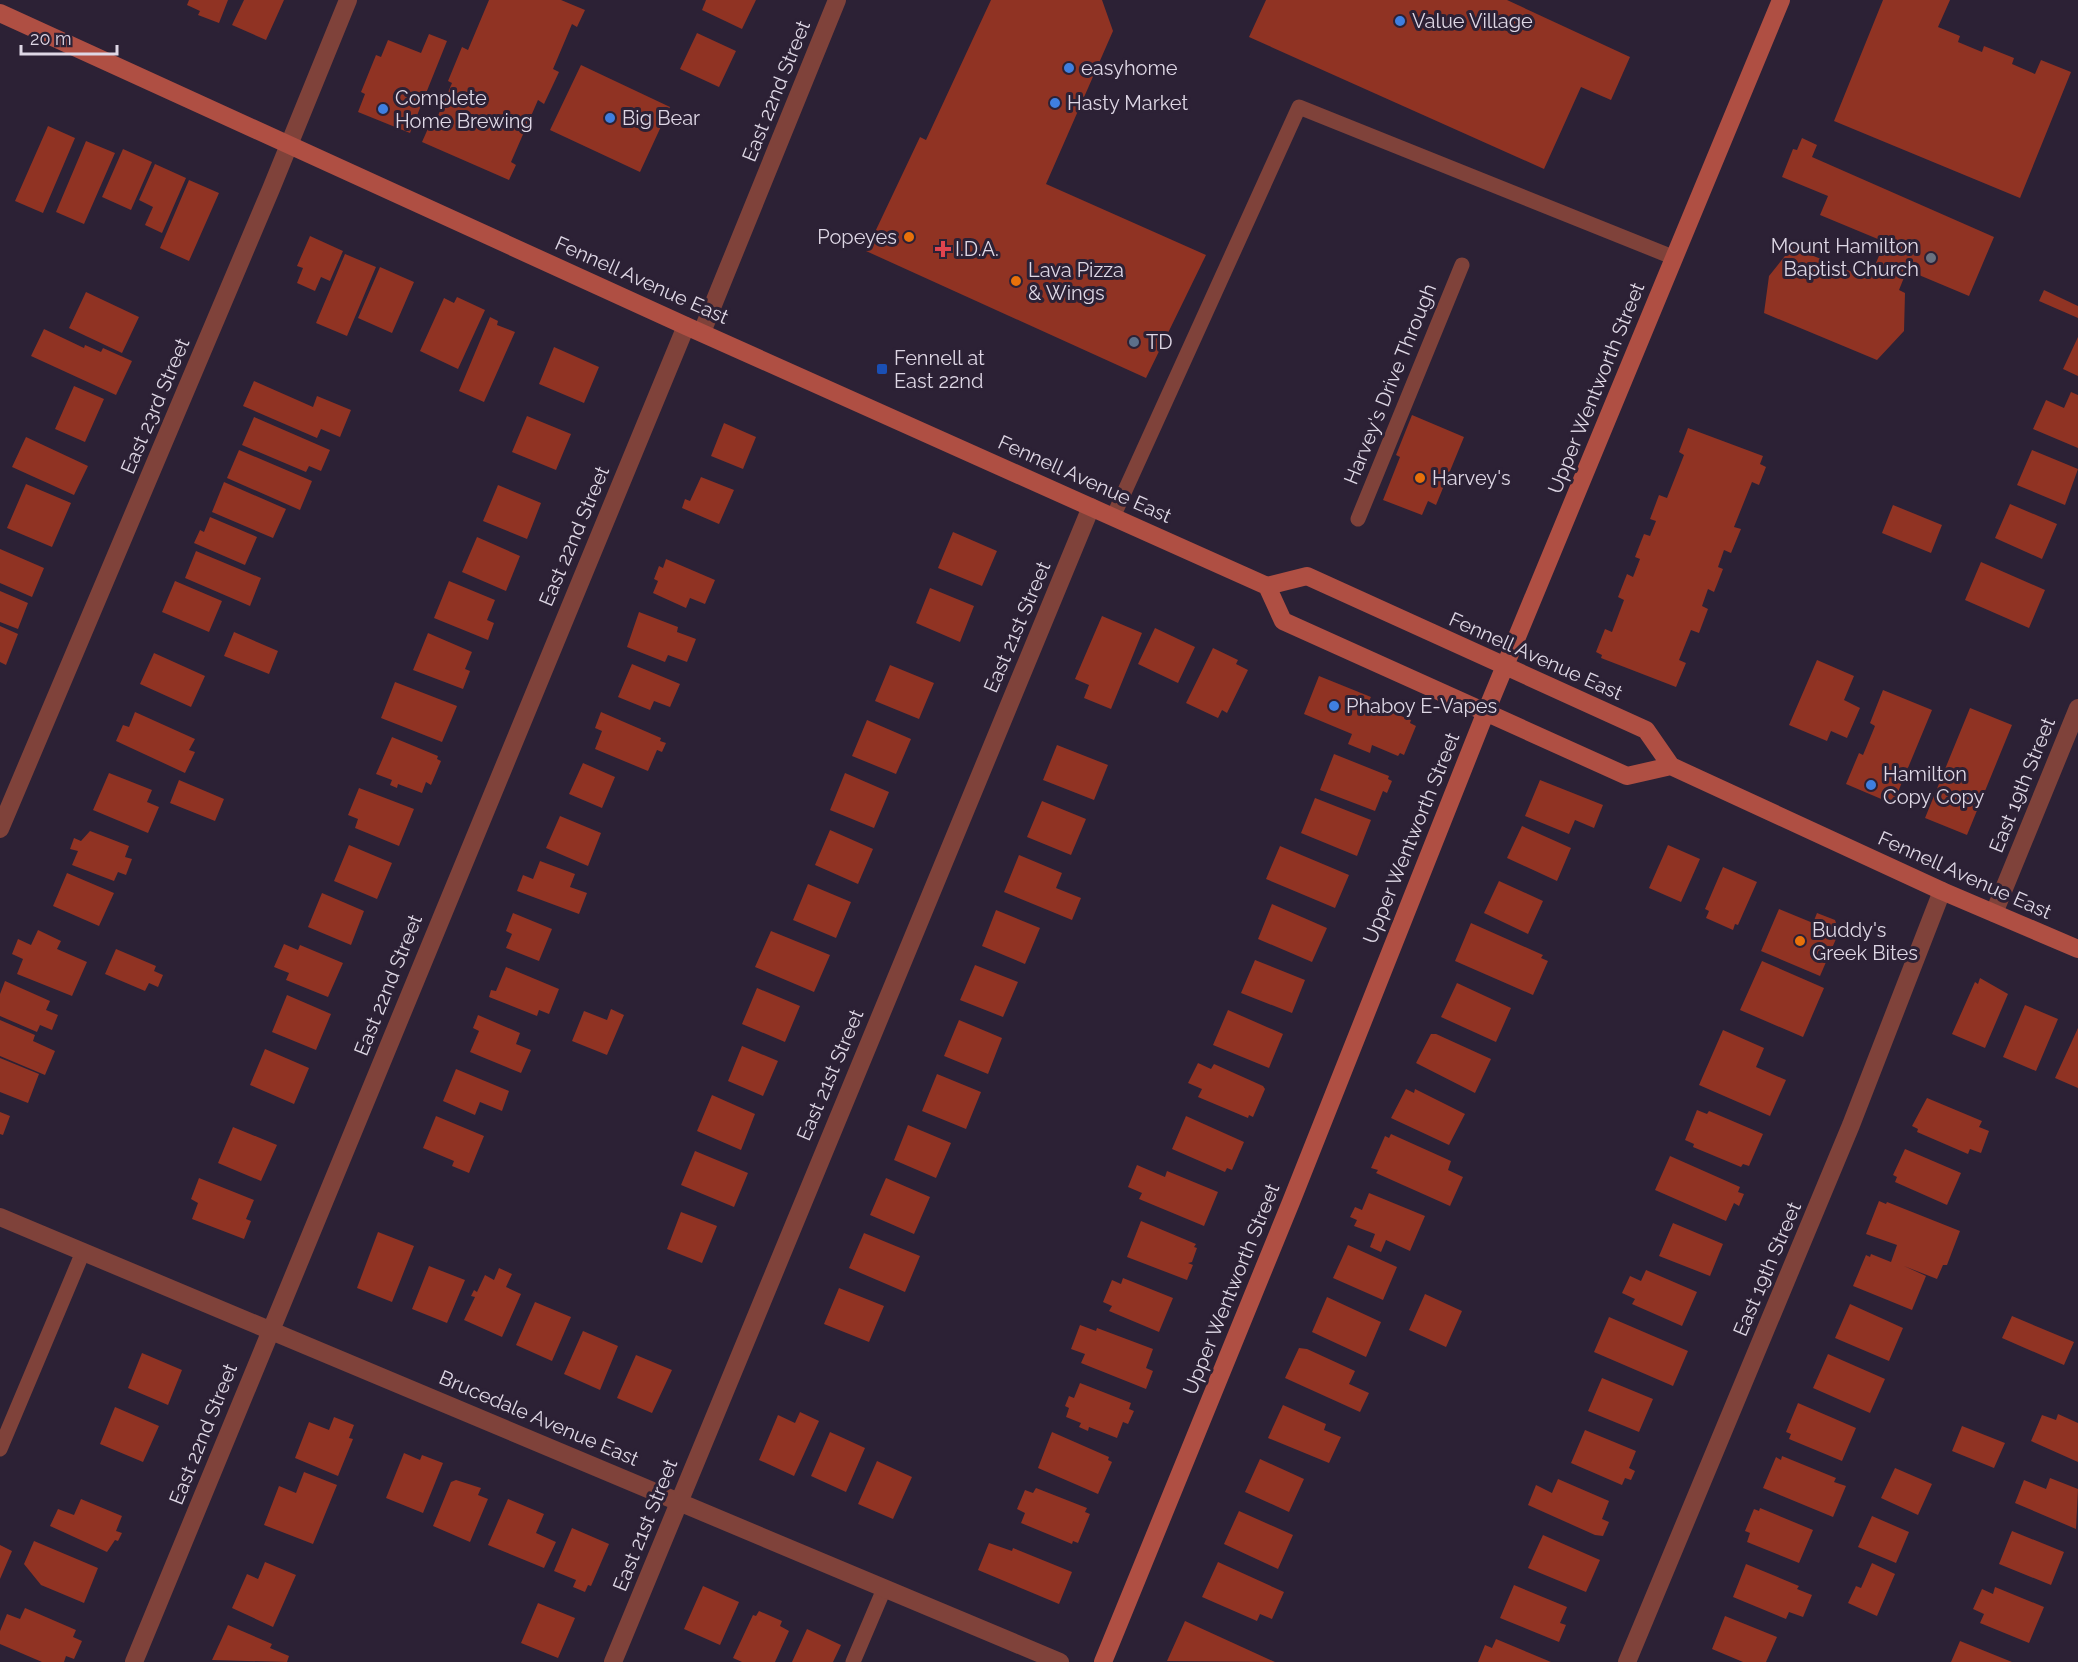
<svg xmlns="http://www.w3.org/2000/svg" width="2078" height="1662" viewBox="0 0 2078 1662" font-family="Raleway,sans-serif">
  <style>
    .building { fill: #903323 }
    .lines { fill: none; stroke-linecap: round; stroke-linejoin: round }
    .lane { stroke: #7f423a; stroke-width: 15 }
    .street { stroke: #7f423a; stroke-width: 18 }
    .secondary { stroke: #af4f43; stroke-width: 18 }
    .shop-dot { fill: #3f7fe0; stroke: #2c2135; stroke-width: 2 }
    .food-dot { fill: #e8710a; stroke: #2c2135; stroke-width: 2 }
    .health-dot { fill: #e0444e; stroke: #2c2135; stroke-width: 2 }
    .worship-dot { fill: #6b7280; stroke: #2c2135; stroke-width: 2 }
    .service-dot { fill: #5c6f8a; stroke: #2c2135; stroke-width: 2 }
    .transit-dot { fill: #1a4fb4; stroke: #2c2135; stroke-width: 2 }
    .labels { text-anchor: middle; stroke-width: 6; stroke-linejoin: round; paint-order: stroke }
    .poi-label { font-size: 20px; fill: #ded7e5; stroke: #2c2135; text-anchor: start }
    .street-label { font-size: 20px; fill: #ded7e5; stroke: #2c2135 }
  </style>
  <rect width="100%" height="100%" fill="#2c2135"/>
  <path class="building" d="M189 0H228L219 23 198 15 200 11 187 5Z
    M244 0H284L266 40 232 25Z
    M489 0H561L585 10 577 27 572 24 553 69 559 72 544 104 538 100 511 162 516 165 509 180 422 142 430 124 434 125 452 83 448 81 462 47 468 50Z
    M706 0H756L742 29 702 10Z
    M991 0H1102L1113 31 1046 184 1206 255 1146 378 866 251 920 137 926 140Z
    M1266 0H1507L1630 57 1611 100 1581 87 1544 169 1249 37Z
    M1883 0H1950L1938 27 1960 36 1958 42 1982 52 1984 46 2014 58 2012 64 2035 74 2041 60 2071 72 2020 198 1834 121Z
    M697 33 736 51 719 87 680 69Z
    M429 34 447 41 410 133 358 112 365 94 361 92 376 55 381 57 388 40 421 53Z
    M581 65 670 107 640 172 550 130Z
    M48 126 75 138 43 213 15 201Z
    M1802 138 1817 145 1812 157 1994 237 1969 296 1907 270 1899 290 1905 293 1904 331 1877 360 1764 313 1769 276 1792 247 1869 279 1885 242 1820 215 1828 196 1782 177 1793 149 1797 150Z
    M86 141 115 153 84 224 56 212Z
    M123 149 152 162 131 210 102 197Z
    M155 164 186 178 162 233 145 225 153 207 139 200Z
    M189 180 219 193 189 261 160 248Z
    M310 236 343 251 330 281 321 277 315 291 297 283 303 268 297 266Z
    M345 254 376 267 347 336 316 323Z
    M380 267 414 282 392 333 358 318Z
    M2044 290 2078 306V318L2039 301Z
    M86 292 139 317 122 353 69 328Z
    M457 297 485 310 458 369 420 351 444 298 454 303Z
    M490 317 498 321 497 325 515 332 484 402 459 391Z
    M44 329 84 348 85 345 101 352 103 348 132 361 116 395 31 356Z
    M2078 337V376L2063 369Z
    M554 347 599 367 584 403 539 384Z
    M254 381 313 407 317 396 351 410 340 437 321 429 317 438 243 406Z
    M74 386 104 399 85 442 55 429Z
    M2071 392 2078 395V448L2033 429 2046 400 2064 408Z
    M1412 415 1464 437 1436 505 1428 501 1422 515 1383 500 1400 457 1396 455Z
    M527 416 571 434 556 470 512 452Z
    M254 417 330 450 321 471 309 466 306 472 242 445Z
    M724 423 756 437 743 469 711 456Z
    M1688 428 1763 456 1760 464 1766 467 1759 485 1752 482 1734 527 1741 529 1731 553 1724 550 1718 567 1723 569 1714 592 1708 589 1702 606 1708 609 1699 633 1691 630 1679 660 1686 663 1676 687 1601 658 1602 655 1596 652 1605 629 1612 632 1624 600 1618 597 1627 574 1633 577 1640 559 1635 557 1644 534 1650 536 1656 521 1650 519 1659 495 1667 498 1684 455 1679 452Z
    M26 437 88 466 74 495 12 467Z
    M239 450 312 481 300 510 227 478Z
    M2032 450 2078 469 2065 505 2017 485Z
    M701 477 734 490 719 524 682 508 685 499 690 501Z
    M224 482 286 509 273 538 212 512Z
    M26 484 71 503 52 547 7 528Z
    M498 485 541 503 527 539 483 521Z
    M2010 504 2057 524 2042 559 1995 538Z
    M1893 505 1942 525 1931 553 1882 533Z
    M210 517 257 537 245 565 194 543 200 530 204 532Z
    M953 532 997 551 982 586 938 568Z
    M477 537 520 556 506 591 462 572Z
    M0 549 44 568 32 597 0 583Z
    M196 551 261 578 250 606 185 578Z
    M666 559 715 580 705 604 690 598 686 608 653 593 658 581 654 579 659 566 663 568Z
    M1981 562 2045 590 2029 628 1965 600Z
    M175 581 222 601 209 632 162 612Z
    M449 581 495 600 487 620 494 623 488 640 434 618Z
    M930 588 974 606 960 642 916 623Z
    M0 591 28 603 18 629 0 622Z
    M639 612 678 627 677 632 696 639 687 662 668 655 665 662 627 647Z
    M1102 616 1142 633 1111 709 1084 698 1089 685 1075 679Z
    M0 626 18 634 6 665 0 662Z
    M1155 628 1195 647 1178 683 1138 664Z
    M234 632 278 651 269 674 224 656Z
    M428 633 472 652 465 669 470 671 463 689 413 670Z
    M1213 648 1238 660 1236 664 1248 670 1227 713 1222 710 1218 718 1186 703Z
    M154 653 205 676 191 707 140 684Z
    M1817 660 1854 676 1844 700 1860 708 1847 738 1831 731 1827 741 1789 725Z
    M632 664 680 684 670 707 654 701 650 710 618 697Z
    M890 665 934 683 919 719 875 701Z
    M1319 676 1371 697 1368 703 1411 720 1410 723 1416 726 1404 755 1400 753 1398 756 1372 745 1370 753 1348 744 1352 734 1304 714Z
    M395 682 457 706 442 742 381 718Z
    M1883 690 1932 710 1893 804 1846 784 1859 753 1863 755 1875 726 1870 723Z
    M1970 708 2012 725 1967 835 1925 818Z
    M135 712 195 739 189 750 195 752 185 773 116 741 123 725 129 727Z
    M601 712 661 738 660 741 666 743 662 752 657 750 648 771 595 749 602 731 595 728Z
    M867 720 911 739 896 774 852 756Z
    M392 737 438 756 437 759 441 761 431 785 426 782 422 793 398 784 397 788 390 785 392 780 376 774Z
    M1057 745 1108 765 1094 800 1043 780Z
    M1334 754 1389 776 1388 779 1392 781 1387 793 1383 791 1375 811 1320 790Z
    M583 763 615 777 602 808 569 794Z
    M109 773 152 790 147 802 159 807 148 833 93 810Z
    M845 773 889 792 874 828 830 810Z
    M179 780 224 799 215 821 170 803Z
    M1540 780 1603 805 1594 828 1575 820 1569 834 1525 816Z
    M359 788 414 809 399 846 355 828 358 819 348 815Z
    M1315 798 1371 820 1357 856 1301 833Z
    M1042 801 1086 819 1071 855 1027 837Z
    M560 816 601 833 588 866 546 848Z
    M1522 826 1571 848 1557 881 1507 858Z
    M830 830 873 849 858 884 815 865Z
    M90 831 129 846 125 857 132 859 126 875 118 872 114 881 72 865 78 851 70 849 74 838 81 841Z
    M349 845 392 863 377 899 334 881Z
    M1668 845 1700 859 1681 902 1649 888Z
    M1280 846 1349 875 1335 908 1266 879Z
    M1019 855 1062 873 1056 888 1081 898 1072 920 1004 892Z
    M540 861 575 874 570 887 587 893 579 914 517 891 523 875 533 879Z
    M1723 867 1757 882 1738 925 1735 924 1733 930 1706 918 1709 911 1705 909Z
    M67 873 114 893 99 926 53 906Z
    M1499 881 1543 901 1528 934 1484 913Z
    M808 884 851 902 836 938 793 920Z
    M322 893 364 911 351 945 308 927Z
    M1272 904 1327 928 1312 962 1258 939Z
    M1779 909 1813 923 1817 913 1835 920 1839 932 1820 976 1761 951Z
    M996 910 1040 928 1025 964 982 946Z
    M513 913 552 929 539 961 506 948 512 934 506 931Z
    M1471 923 1543 955 1541 958 1548 961 1533 995 1455 961Z
    M38 930 61 941 57 949 87 962 72 996 17 974 23 959 12 954 18 939 31 945Z
    M771 931 830 955 814 992 755 967Z
    M284 944 298 950 300 945 343 963 328 997 286 980 289 973 274 967Z
    M116 949 156 966 154 971 163 975 158 987 149 983 145 991 105 974Z
    M1255 960 1305 980 1292 1013 1241 993Z
    M1762 961 1824 988 1803 1037 1740 1010Z
    M975 965 1018 982 1003 1017 960 1000Z
    M506 967 559 989 549 1014 539 1010 537 1016 489 997 491 990 496 991Z
    M1980 978 2008 994 1985 1048 1952 1034 1975 982 1978 984Z
    M5 981 50 1001 46 1010 58 1015 52 1030 40 1025 37 1032 0 1016V994Z
    M1457 983 1511 1008 1496 1042 1441 1017Z
    M757 988 800 1006 785 1042 742 1024Z
    M287 995 331 1014 316 1050 272 1032Z
    M2025 1005 2058 1019 2036 1071 2003 1057Z
    M611 1009 624 1015 607 1055 572 1041 584 1011 607 1020Z
    M1228 1010 1283 1034 1269 1068 1213 1045Z
    M478 1015 520 1033 516 1044 531 1050 521 1073 470 1052 479 1031 473 1028Z
    M0 1020 35 1035 33 1041 55 1051 45 1075 0 1056Z
    M959 1020 1002 1038 988 1074 944 1056Z
    M2078 1028V1088L2055 1078Z
    M1723 1030 1764 1048 1756 1067 1786 1080 1770 1116 1699 1085Z
    M1431 1034H1436L1491 1059 1475 1093 1416 1063Z
    M742 1046 778 1061 763 1096 728 1081Z
    M265 1049 309 1068 294 1104 250 1085Z
    M0 1058 39 1074 28 1103 0 1092Z
    M1198 1063 1211 1069 1214 1064 1263 1086 1265 1089 1253 1117 1249 1115 1248 1118 1198 1097 1202 1089 1188 1083Z
    M456 1069 509 1091 502 1111 480 1102 475 1115 443 1101Z
    M937 1074 981 1092 966 1129 922 1111Z
    M1406 1089 1414 1093 1415 1089 1465 1114 1449 1145 1391 1118Z
    M712 1095 755 1114 741 1150 697 1131Z
    M1927 1098 1982 1121 1979 1127 1989 1131 1981 1153 1970 1149 1968 1154 1917 1132 1918 1129 1912 1126Z
    M1697 1110 1707 1114 1709 1111 1763 1134 1749 1166 1743 1164 1741 1167 1693 1147 1694 1144 1685 1140Z
    M0 1112 10 1116 3 1135 0 1134Z
    M436 1116 484 1136 469 1173 452 1166 454 1161 423 1148Z
    M1186 1116 1244 1142 1232 1170 1227 1168 1225 1172 1172 1149Z
    M908 1125 951 1143 936 1178 894 1160Z
    M233 1127 277 1145 261 1181 218 1163Z
    M1391 1134 1451 1161 1448 1170 1463 1177 1450 1206 1376 1173 1378 1170 1371 1168 1385 1136 1389 1138Z
    M1905 1149 1961 1173 1947 1205 1895 1182 1897 1177 1893 1175Z
    M695 1151 748 1173 734 1207 681 1185Z
    M1670 1156 1740 1187 1738 1192 1744 1194 1739 1206 1734 1203 1726 1221 1655 1190Z
    M1137 1165 1165 1177 1167 1171 1218 1192 1204 1226 1139 1199 1142 1193 1128 1187Z
    M199 1178 254 1200 246 1219 251 1221 244 1239 192 1219 198 1203 191 1199Z
    M886 1178 930 1197 914 1234 870 1215Z
    M1369 1193 1425 1216 1410 1251 1386 1240 1381 1252 1370 1247 1375 1234 1354 1226 1357 1220 1350 1217 1355 1207 1362 1210Z
    M1879 1201 1886 1204 1887 1202 1960 1231 1947 1265H1943L1937 1279 1904 1266 1926 1276 1912 1310 1853 1286 1866 1255 1870 1257 1871 1254 1891 1262 1897 1245 1866 1234Z
    M681 1212 717 1226 702 1263 667 1249Z
    M1141 1221 1196 1244 1194 1247 1197 1248 1192 1262 1188 1263 1193 1265 1187 1280 1127 1257Z
    M1673 1223 1723 1244 1710 1276 1659 1256Z
    M378 1232 414 1246 392 1302 357 1288Z
    M864 1233 920 1256 905 1292 849 1268Z
    M1348 1245 1397 1267 1383 1300 1333 1278Z
    M429 1266 465 1280 447 1323 412 1309Z
    M499 1268 512 1274 506 1287 521 1294 502 1337 464 1320 475 1297 471 1296 474 1290 477 1292 485 1275 494 1280Z
    M1646 1270 1697 1292 1682 1326 1632 1304 1635 1299 1622 1293 1630 1276 1641 1281Z
    M1123 1278 1173 1298 1159 1332 1109 1311 1112 1306 1103 1302 1112 1280 1121 1284Z
    M839 1288 884 1306 869 1342 824 1324Z
    M1425 1294 1462 1311 1446 1347 1409 1330Z
    M1327 1297 1381 1322 1366 1357 1312 1332Z
    M535 1302 571 1317 552 1361 516 1345Z
    M1850 1304 1903 1328 1889 1361 1835 1338Z
    M2012 1316 2074 1342 2064 1365 2002 1338Z
    M1609 1317 1688 1351 1673 1386 1594 1352Z
    M1080 1325 1096 1331 1097 1328 1153 1349 1146 1368 1153 1371 1146 1389 1081 1363 1085 1354 1071 1349Z
    M583 1331 618 1346 600 1390 564 1374Z
    M1299 1348 1307 1349 1355 1371 1349 1384 1369 1393 1360 1412 1285 1378Z
    M142 1353 182 1370 168 1405 128 1388Z
    M1828 1354 1885 1379 1870 1413 1813 1388Z
    M636 1355 672 1370 652 1413 617 1398Z
    M1602 1378 1653 1399 1639 1432 1588 1411Z
    M1080 1383 1131 1403 1129 1409 1134 1411 1128 1424 1123 1422 1117 1438 1089 1427 1088 1431 1079 1427 1081 1423 1066 1417 1069 1408 1065 1406 1069 1396 1074 1398Z
    M1798 1403 1856 1428 1842 1461 1789 1439 1791 1434 1786 1432Z
    M1283 1405 1326 1424 1324 1430 1341 1437 1329 1463 1268 1438Z
    M115 1407 159 1426 143 1462 100 1444Z
    M800 1412 819 1421 794 1476 759 1460 778 1415 795 1423Z
    M2058 1414 2078 1423V1462L2031 1441 2042 1415 2056 1420Z
    M334 1417 354 1425 349 1438 353 1439 338 1476 295 1458 309 1422 329 1430Z
    M1962 1426 2005 1443 1994 1468 1952 1451Z
    M1585 1430 1636 1451 1629 1468 1635 1471 1631 1480 1625 1478 1622 1485 1571 1463Z
    M830 1432 865 1448 846 1492 811 1476Z
    M1052 1432 1109 1457 1108 1460 1112 1462 1098 1494 1038 1468Z
    M404 1453 420 1460 422 1455 443 1463 423 1513 386 1498Z
    M1782 1456 1836 1478 1834 1482 1846 1486 1833 1517 1763 1488 1776 1457 1781 1460Z
    M1260 1459 1304 1479 1289 1512 1245 1492Z
    M877 1461 912 1477 893 1519 858 1504Z
    M1895 1468 1932 1484 1918 1515 1881 1498Z
    M304 1472 337 1485 313 1544 264 1525 279 1486 296 1493Z
    M2050 1478 2078 1489 2076 1529 2015 1503 2024 1480 2046 1489Z
    M1558 1479 1609 1501 1602 1519 1609 1522 1603 1536 1595 1535 1528 1505 1536 1485 1552 1493Z
    M456 1480 481 1488 478 1495 488 1499 470 1542 433 1526 451 1482Z
    M1036 1488 1087 1508 1085 1512 1090 1514 1078 1543 1073 1541 1072 1544 1021 1523 1025 1513 1017 1509 1025 1490 1033 1493Z
    M81 1499 122 1516 116 1531 122 1533 118 1541 115 1540 107 1552 50 1526 58 1509 74 1515Z
    M508 1499 544 1514 536 1533 556 1542 544 1568 488 1545Z
    M1760 1508 1813 1530 1799 1563 1747 1542 1750 1533 1745 1531 1754 1509 1759 1511Z
    M1239 1511 1293 1535 1278 1569 1224 1544Z
    M1872 1516 1909 1532 1896 1563 1858 1547Z
    M572 1528 609 1544 591 1586 588 1585 585 1592 573 1587 576 1580 554 1571Z
    M2012 1531 2064 1552 2051 1585 1999 1564Z
    M1543 1535 1600 1560 1586 1592 1528 1568Z
    M34 1541 98 1568 84 1603 41 1585 24 1564Z
    M989 1543 1012 1551 1013 1548 1072 1572 1059 1604 978 1570Z
    M0 1545 12 1551 0 1579Z
    M265 1562 296 1575 273 1627 232 1608 247 1574 258 1579Z
    M1218 1562 1284 1592 1272 1619 1260 1614 1257 1621 1202 1597Z
    M1872 1563 1895 1574 1877 1616 1848 1603 1856 1586 1861 1588Z
    M1746 1564 1799 1586 1797 1589 1812 1595 1803 1617 1789 1612 1786 1619 1733 1597Z
    M1514 1585 1567 1607 1560 1623 1566 1625 1559 1642 1500 1618Z
    M703 1586 739 1602 720 1645 684 1629Z
    M1995 1587 2044 1607 2029 1643 1980 1623 1984 1614 1973 1609 1982 1589 1993 1594Z
    M538 1603 575 1618 558 1658 521 1643Z
    M25 1608 76 1630 73 1637 82 1641 74 1659 66 1656 64 1662H42L0 1644V1631L7 1614 20 1619Z
    M759 1611 782 1621 780 1626 789 1631 775 1662H742L733 1658 753 1615 756 1616Z
    M1725 1616 1777 1637 1766 1662H1743L1712 1649Z
    M1185 1621 1275 1662 1167 1661Z
    M228 1625 272 1644 270 1648 289 1656 287 1662 212 1660Z
    M807 1629 841 1645 833 1662H792Z
    M1496 1639 1551 1662H1478L1485 1645 1492 1648Z
    M1960 1641 2012 1662H1951Z"/>
  <g class="lines">
    <path class="lane" d="M1113 517 1299 107 1675 258
      M1358 519 1462 265
      M0 1449 83 1252
      M853 1662 884 1589"/>
    <path class="street" d="M702 332 837 0
      M0 829 271 189 348 0
      M1994 913 2078 708
      M0 1217 1060 1662
      M134 1662 686 326
      M613 1662 1091 507
      M1627 1662 1851 1125 1942 891"/>
    <path class="secondary" d="M0 13 686 326 1267 586 1307 576 1646 730 1671 766 1942 891 2078 949
      M1267 586 1283 621 1627 776 1671 766
      M1103 1662 1291 1202 1485 714 1781 0"/>
  </g>
  <g class="shop-dot">
    <circle cx="1400" cy="21" r="6"/>
    <circle cx="1069" cy="68" r="6"/>
    <circle cx="1055" cy="103" r="6"/>
    <circle cx="383" cy="109" r="6"/>
    <circle cx="610" cy="118" r="6"/>
    <circle cx="1334" cy="706" r="6"/>
    <circle cx="1871" cy="785" r="6"/>
  </g>
  <g class="food-dot">
    <circle cx="909" cy="237" r="6"/>
    <circle cx="1016" cy="281" r="6"/>
    <circle cx="1420" cy="478" r="6"/>
    <circle cx="1800" cy="941" r="6"/>
  </g>
  <path class="health-dot" d="M940 240h6v6h6v6h-6v6h-6v-6h-6v-6h6z"/>
  <circle class="worship-dot" cx="1931" cy="258" r="6"/>
  <circle class="service-dot" cx="1134" cy="342" r="6"/>
  <rect class="transit-dot" x="876" y="363" width="12" height="12" rx="3"/>
  <g class="labels">
    <g class="poi-label">
      <text x="1412" y="28">Value Village</text>
      <text x="1081" y="75">easyhome</text>
      <text x="395" y="105">Complete<tspan x="395" dy="23">Home Brewing</tspan></text>
      <text x="1067" y="110">Hasty Market</text>
      <text x="622" y="125">Big Bear</text>
      <text x="897" y="244" text-anchor="end">Popeyes</text>
      <text x="1919" y="253" text-anchor="end">Mount Hamilton<tspan x="1919" dy="23">Baptist Church</tspan></text>
      <text x="955" y="256">I.D.A.</text>
      <text x="1028" y="277">Lava Pizza<tspan x="1028" dy="23">&amp; Wings</tspan></text>
      <text x="1146" y="349">TD</text>
      <text x="894" y="365">Fennell at<tspan x="894" dy="23">East 22nd</tspan></text>
      <text x="1432" y="485">Harvey's</text>
      <text x="1346" y="713">Phaboy E-Vapes</text>
      <text x="1883" y="781">Hamilton<tspan x="1883" dy="23">Copy Copy</tspan></text>
      <text x="1812" y="937">Buddy's<tspan x="1812" dy="23">Greek Bites</tspan></text>
    </g>
    <g class="street-label">
      <text transform="translate(776 91) rotate(-68)" y="7">East 22nd Street</text>
      <text transform="translate(642 280) rotate(24)" y="7">Fennell Avenue East</text>
      <text transform="translate(1390 384) rotate(-68)" y="7">Harvey's Drive Through</text>
      <text transform="translate(1596 388) rotate(-68)" y="7">Upper Wentworth Street</text>
      <text transform="translate(155 406) rotate(-67)" y="7">East 23rd Street</text>
      <text transform="translate(1085 479) rotate(24)" y="7">Fennell Avenue East</text>
      <text transform="translate(574 536) rotate(-67)" y="7">East 22nd Street</text>
      <text transform="translate(1017 627) rotate(-67)" y="7">East 21st Street</text>
      <text transform="translate(1536 656) rotate(24)" y="7">Fennell Avenue East</text>
      <text transform="translate(2022 785) rotate(-68)" y="7">East 19th Street</text>
      <text transform="translate(1411 838) rotate(-68)" y="7">Upper Wentworth Street</text>
      <text transform="translate(1965 875) rotate(24)" y="7">Fennell Avenue East</text>
      <text transform="translate(388 985) rotate(-68)" y="7">East 22nd Street</text>
      <text transform="translate(830 1075) rotate(-67)" y="7">East 21st Street</text>
      <text transform="translate(1767 1269) rotate(-67)" y="7">East 19th Street</text>
      <text transform="translate(1231 1289) rotate(-68)" y="7">Upper Wentworth Street</text>
      <text transform="translate(539 1418) rotate(23)" y="7">Brucedale Avenue East</text>
      <text transform="translate(203 1434) rotate(-68)" y="7">East 22nd Street</text>
      <text transform="translate(645 1525) rotate(-68)" y="7">East 21st Street</text>
    </g>
  </g>
  <path d="M21 45v9h96v-9" fill="none" stroke="#ded7e5" stroke-width="3"/>
  <text x="30" y="45" font-size="18" fill="#ded7e5" stroke="#2c2135" stroke-width="4.5" paint-order="stroke">20 m</text>
</svg>
